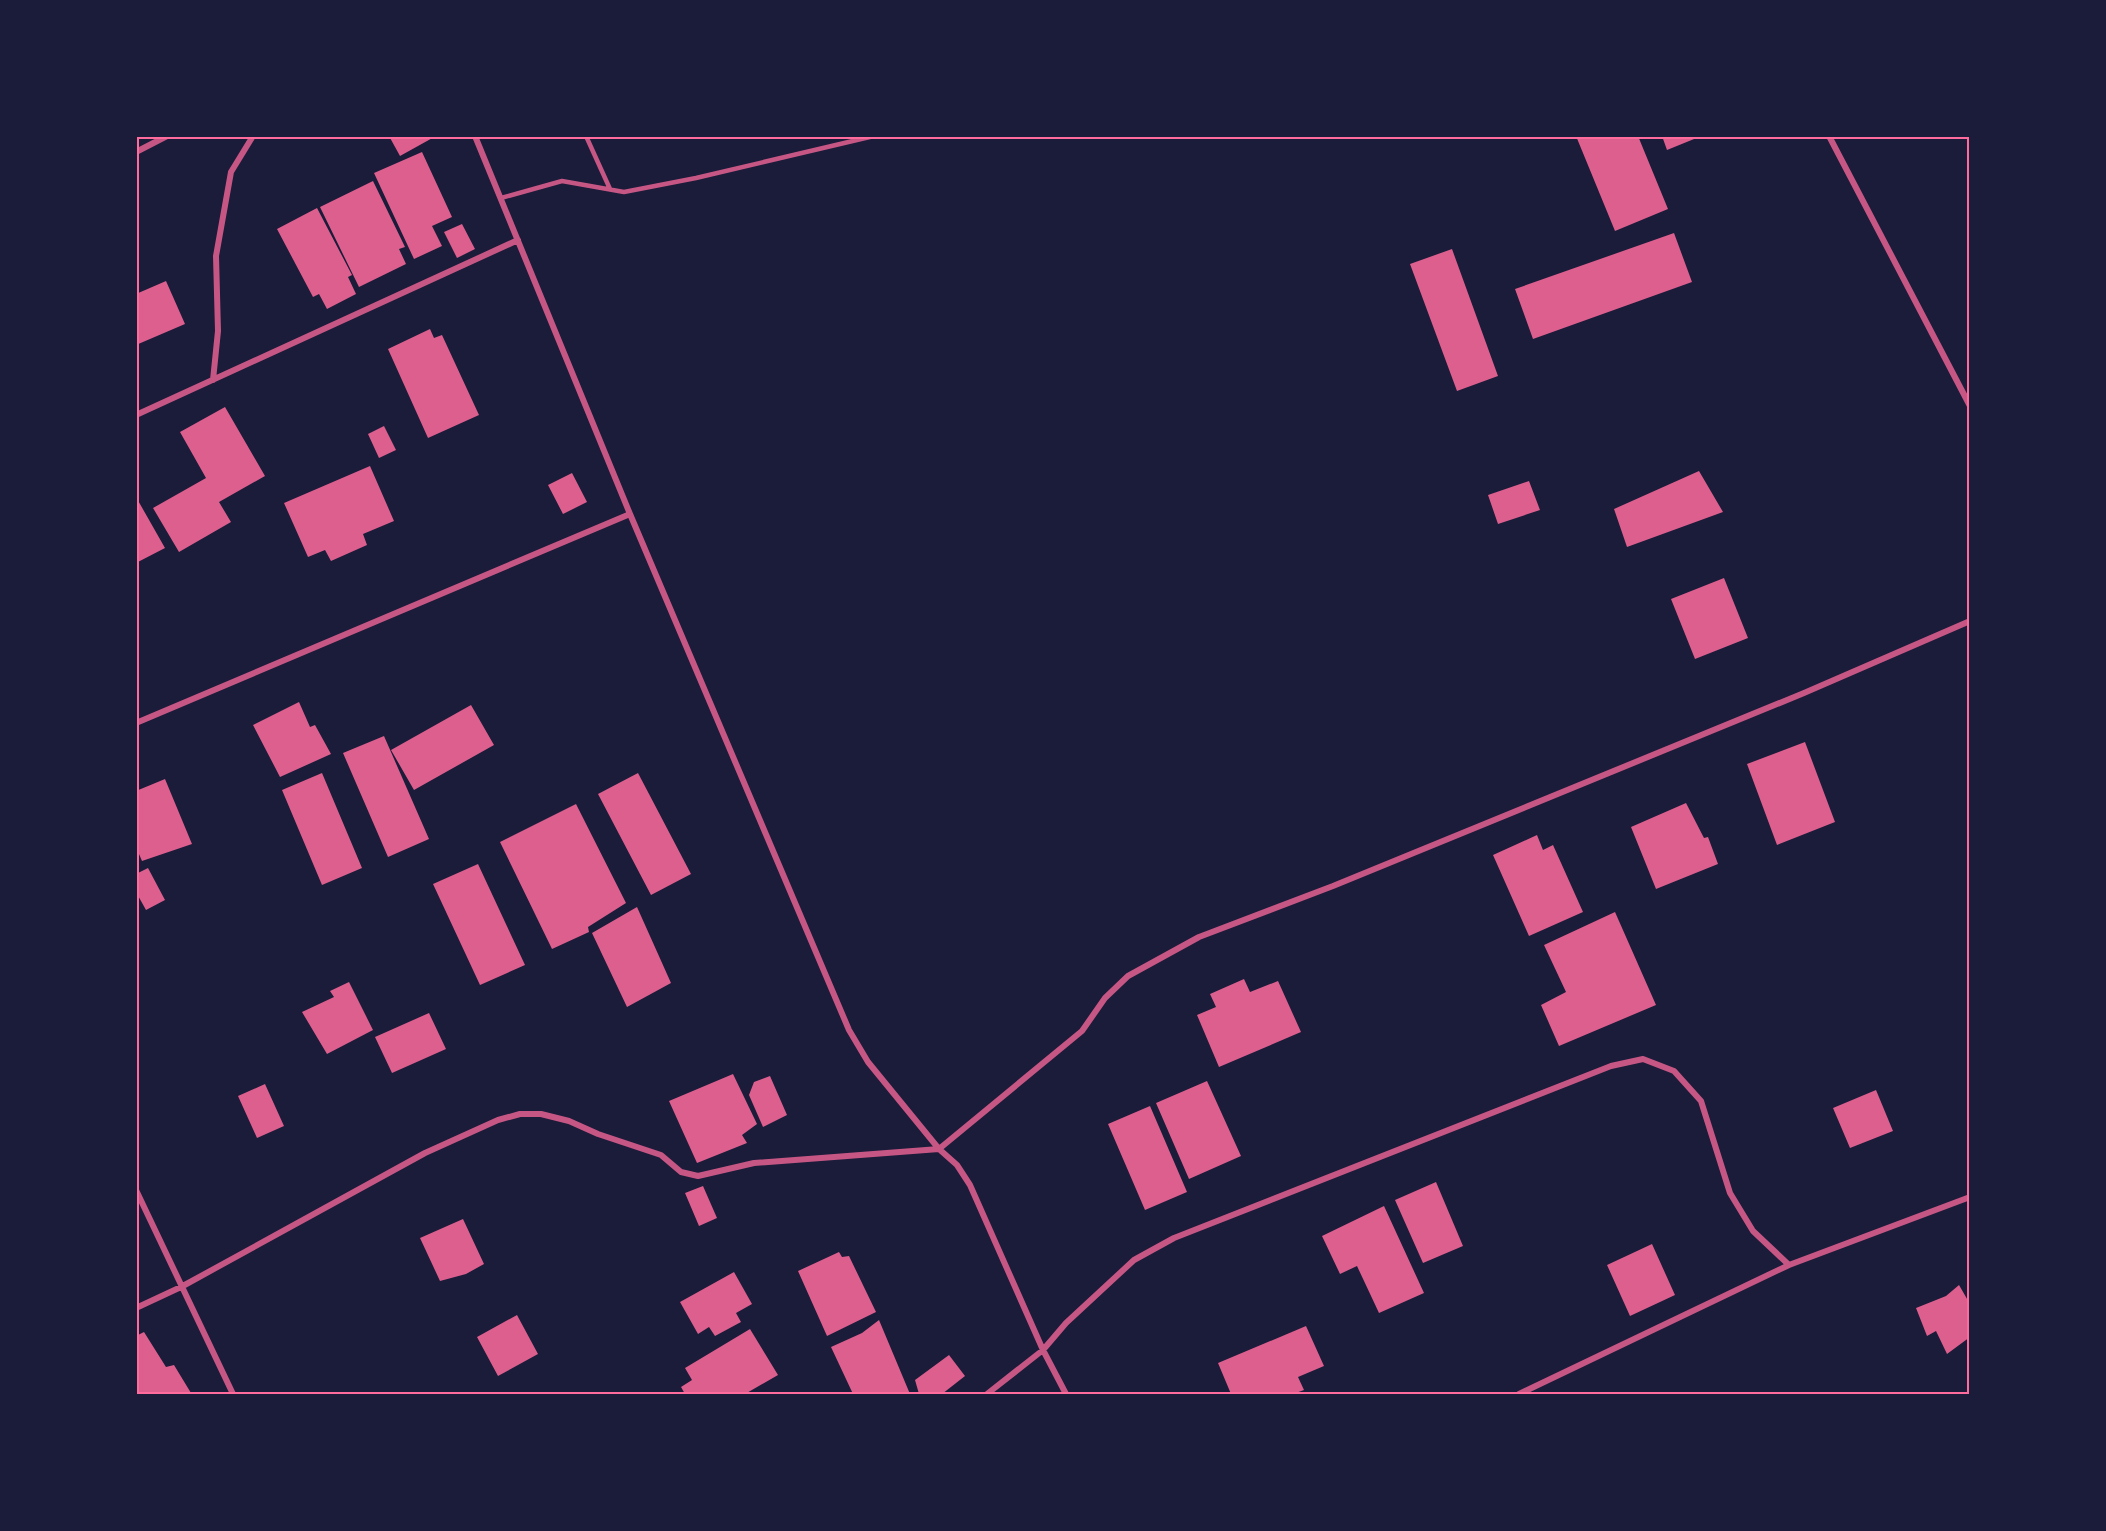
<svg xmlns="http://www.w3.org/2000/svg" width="2106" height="1531" viewBox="0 0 2106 1531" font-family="Lora,serif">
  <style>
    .building { fill: #dd5f8e }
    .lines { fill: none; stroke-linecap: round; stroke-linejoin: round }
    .service { stroke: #c65784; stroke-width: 4.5 }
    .minor { stroke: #c65784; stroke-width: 6 }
    .neatline { fill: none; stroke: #ff6b9d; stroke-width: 2 }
  </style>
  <rect width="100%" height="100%" fill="#1b1b3a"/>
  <path class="building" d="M389 136H436L400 156Z
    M1576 136H1638L1668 209 1615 231Z
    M1662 136H1699V137L1667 150Z
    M422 152 452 217 432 226 442 246 414 259 374 173Z
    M373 181 405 247 399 249 406 264 359 287 320 207Z
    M317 208 352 275 348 277 356 294 327 309 319 294 313 297 277 229Z
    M462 224 475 249 457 258 444 232Z
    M1674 233 1692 282 1533 339 1515 289Z
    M1452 249 1498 376 1457 391 1410 264Z
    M166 281 185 324 136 345V294Z
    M430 329 434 338 442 335 479 415 428 438 388 349Z
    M225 407 265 476 219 502 231 522 179 552 153 508 206 478 180 432Z
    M384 426 396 450 379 458 368 434Z
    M370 466 394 521 363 534 367 545 331 561 325 550 308 557 284 503Z
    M1699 471 1723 512 1627 547 1614 509Z
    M572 473 587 502 563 514 548 485Z
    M1529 481 1540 510 1498 524 1488 495Z
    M136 497 165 548 136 563Z
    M1724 578 1748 638 1695 659 1671 599Z
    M299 702 310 727 315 725 331 754 280 777 253 725Z
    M471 705 494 745 414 790 391 750Z
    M384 736 429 839 388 857 343 753Z
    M1805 742 1835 822 1777 845 1747 764Z
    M322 773 362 868 322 885 282 790Z
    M638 773 691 874 651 895 598 794Z
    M165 779 192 844 142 861 136 847V791Z
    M1686 803 1704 838 1708 837 1718 864 1656 889 1631 827Z
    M576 804 626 903 588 927 589 932 552 949 500 842Z
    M1537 835 1543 850 1553 845 1583 912 1529 936 1493 855Z
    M478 864 525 965 480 985 433 884Z
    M148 868 165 900 146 910 136 892V874Z
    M637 907 671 983 627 1007 592 933Z
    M1615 912 1656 1005 1559 1046 1541 1005 1566 992 1544 945Z
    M1244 979 1250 992 1278 981 1301 1032 1219 1067 1197 1015 1216 1007 1210 994Z
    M349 982 373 1030 327 1054 302 1012 334 997 330 991Z
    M429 1013 446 1049 392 1073 375 1037Z
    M733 1074 757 1124 742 1135 747 1143 697 1163 669 1101Z
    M770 1076 787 1115 763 1127 749 1095 754 1082Z
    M1207 1081 1241 1156 1189 1179 1156 1103Z
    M265 1084 284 1126 257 1138 238 1096Z
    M1876 1090 1893 1131 1850 1148 1833 1108Z
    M1150 1106 1187 1192 1145 1210 1108 1124Z
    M1436 1182 1463 1246 1423 1263 1395 1200Z
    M703 1186 717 1218 699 1226 685 1193Z
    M1384 1206 1424 1293 1379 1313 1357 1266 1340 1274 1322 1236Z
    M463 1219 484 1264 466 1274 440 1281 420 1238Z
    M1652 1244 1675 1295 1630 1316 1607 1265Z
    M839 1252 842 1257 849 1256 876 1312 827 1336 798 1271Z
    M734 1272 752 1304 736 1313 741 1322 715 1336 709 1327 698 1334 680 1302Z
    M1959 1285 1970 1304V1337L1947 1354 1936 1331 1927 1336 1916 1308 1946 1296Z
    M517 1315 538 1354 498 1376 477 1337Z
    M879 1320 910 1394H853L831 1347 862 1333Z
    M1306 1326 1324 1366 1298 1377 1304 1390 1293 1394H1231L1218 1363Z
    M750 1329 778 1375 745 1394H685L681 1387 692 1380 685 1368Z
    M144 1332 166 1367 174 1365 191 1393 190 1394H136V1336Z
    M949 1355 965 1376 942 1394H919L915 1380Z"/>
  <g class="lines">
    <path class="service" d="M586 136 610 189
      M501 198 562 181 624 192 696 178 874 136"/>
    <path class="minor" d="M475 136 630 514 849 1030 868 1062 939 1149 957 1165 970 1185 1043 1350 1066 1394
      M1829 136 1970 406
      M136 152 167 136
      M213 380 218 331 216 256 231 172 253 136
      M136 415 518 240
      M136 723 630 514
      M136 1190 233 1394
      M136 1308 181 1287 425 1153 498 1120 520 1114H541L569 1121 598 1134 661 1155 681 1172 698 1176 754 1163 939 1149 1082 1031 1105 998 1128 976 1199 937 1333 886 1804 693 1970 621
      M987 1394 1043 1350 1066 1323 1134 1260 1174 1238 1611 1066 1643 1059 1674 1071 1701 1101 1730 1193 1753 1231 1789 1265
      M1519 1394 1789 1265 1970 1197"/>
  </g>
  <rect width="2106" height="1531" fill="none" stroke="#1b1b3a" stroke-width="276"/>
  <rect x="138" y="138" width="1830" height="1255" class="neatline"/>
</svg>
